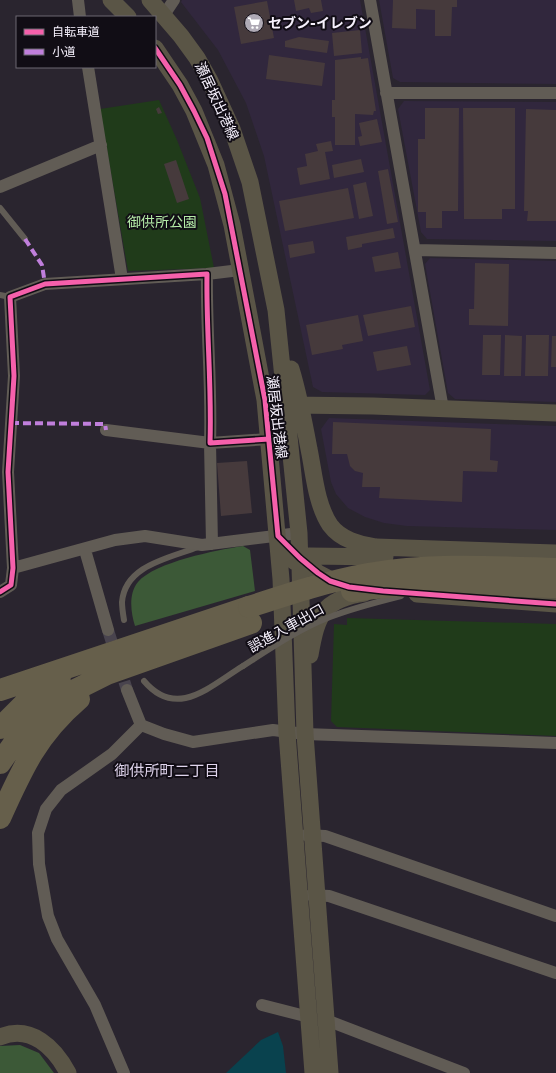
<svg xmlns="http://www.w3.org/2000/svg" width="556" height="1073" viewBox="0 0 556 1073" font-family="'DejaVu Sans','Noto Sans JP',sans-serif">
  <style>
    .built { fill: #31273d }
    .green { fill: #203b1a }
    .forest { fill: #3c5937 }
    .water { fill: #09424e }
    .building { fill: #463a3c }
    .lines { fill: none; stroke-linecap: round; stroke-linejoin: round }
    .street-tunnel { stroke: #49444e; stroke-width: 12; stroke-dasharray: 12 6; stroke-linecap: butt }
    .lane { stroke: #615c55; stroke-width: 6 }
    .street { stroke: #615c55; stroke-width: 12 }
    .secondary { stroke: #5a5546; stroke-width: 17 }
    .highway { stroke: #665f4b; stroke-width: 22 }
    .lane-bridge { stroke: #615c55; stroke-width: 6 }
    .highway-bridge { stroke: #665f4b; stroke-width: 22 }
    .quiet { stroke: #c07fdc; stroke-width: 4; stroke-dasharray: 8 4; stroke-linecap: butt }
    .cycleway-casing { stroke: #110d15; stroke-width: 8 }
    .cycleway { stroke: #f560ab; stroke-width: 5 }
    .labels { text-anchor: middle; stroke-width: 4; stroke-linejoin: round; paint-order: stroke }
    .poi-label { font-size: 14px; font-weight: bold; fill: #f6f1fd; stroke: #110d15; text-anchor: start }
    .street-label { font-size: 14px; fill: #f6f1fd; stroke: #110d15 }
    .park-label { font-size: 14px; fill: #b5eba8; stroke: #110d15 }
    .neighbourhood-label { font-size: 15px; fill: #dfd4ec; stroke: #110d15 }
  </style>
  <rect width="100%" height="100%" fill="#2a252f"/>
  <path class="built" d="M182 0H360L430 390 425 395 322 392 313 387 264 156 246 103 218 50 181 2Z
    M379 0H556V84L400 82 393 78Z
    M404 101 556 102V241L427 239 421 232 398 109Z
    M430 258 556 261V402L455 399 448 393 425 264Z
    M329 418 556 426V530L407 526 384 523 365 517 348 508 336 494 331 482 321 429Z"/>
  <path class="green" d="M159 100 177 140 200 198 214 268 128 271 100 109Z
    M347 618 556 624V736L337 727 331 721 334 624 347 625Z"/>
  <path class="forest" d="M243 546 250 550 255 591 135 626C131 613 128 594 138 582 155 562 217 550 243 546Z
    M20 1045 39 1053 54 1073H0V1046Z"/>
  <path class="water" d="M278 1032 283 1046 286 1073H226L261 1040Z"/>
  <path class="building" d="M294 0H321L323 11 311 13 309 8 296 11Z
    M393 0H457V7H452L451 36H435V10L416 9V29L392 28Z
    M267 1 274 38 241 44 234 7Z
    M360 30 362 53 334 56 332 33Z
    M299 37 329 41 327 53 285 47V41Z
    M269 55 325 63 322 86 266 79Z
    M361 57V59L368 58 376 111H374L373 115 355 114V145H335V117H332V100H335V60Z
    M159 107 162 113 158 114 156 109Z
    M425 108H459L458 211H442V228H426V212H418V139H425Z
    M463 108H515V209H502V219H464Z
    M526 109 556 110V221H527L528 211H524Z
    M377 119 382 142 360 146 358 137 362 136 359 123Z
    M331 141 333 151 325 152 330 179 300 185 297 168 307 166 305 154 318 151 316 144Z
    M361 159 364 172 334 178 332 165Z
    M176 160 189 199 177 203 164 164Z
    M388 169 398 222 387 224 378 171Z
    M366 182 373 216 359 219 353 185Z
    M348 188 354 218 285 231 279 201Z
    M393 228 395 238 362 244V247L348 250 346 237Z
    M313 241 315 253 290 258 288 245Z
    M398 252 401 268 375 272 372 257Z
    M475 263 509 264 508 326 469 325V309H474Z
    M411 306 415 327 368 336 363 315Z
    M358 315 363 341 342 345 343 349 312 355 306 325Z
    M483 335H501L500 375H482Z
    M505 335 522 336 521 376H504Z
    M526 335H549L548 376H525Z
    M552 336H556V367H551Z
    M407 346 411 365 377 371 373 352Z
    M333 422 491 429 490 460 498 461 497 472 463 471 462 502 379 498 380 487H362L363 473 355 471 350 466 347 454H332Z
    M247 461 252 513 221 516 217 463Z"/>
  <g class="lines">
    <path class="street-tunnel" d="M108 630 127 690"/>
    <path class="lane" d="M0 208 25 239
      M0 295 10 297
      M124 620C123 614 122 608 122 602 125 565 170 558 198 547
      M144 681C177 720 210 686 243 666"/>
    <path class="street" d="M78 0 80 17
      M370 0 443 409
      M164 15 174 0
      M88 67 122 279
      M386 93H556
      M0 187 101 145
      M415 250 556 253
      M207 274 240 270
      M106 430 210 443 212 544
      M85 550 108 630
      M13 568 115 540 145 536 202 545 299 533
      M0 592 11 585 13 568 8 472 14 376 10 297 45 284 207 274C206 330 212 386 210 443L269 439
      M127 690 141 725 164 734 193 742 273 730 305 734 556 743
      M306 835 325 836 556 916
      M311 895 329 896 556 973
      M262 1005 309 1017
      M326 1020 464 1073
      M124 1073 95 1005 57 939 48 916 39 864 38 833 46 809 61 790 112 754 141 725"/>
    <path class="secondary" d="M111 0 128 17
      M150 0 181 36 197 58 210 81 232 129 250 182 276 310 299 533 305 734 330 1073
      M155 48 180 85 194 111 216 165 232 225 265 400 281 579 287 733 313 1073
      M291 369C299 395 304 422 309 449 314 473 316 504 330 525 341 540 359 544 376 547L556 553
      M291 405 373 406 556 413
      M295 554 318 573 339 584
      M295 562 300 558 309 556 385 557
      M417 594 556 604
      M310 655C317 616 322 599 365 593
      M0 1037C31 1024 55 1048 68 1073"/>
    <path class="highway" d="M0 690 249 607
      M0 728 25 703 60 677
      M0 763 30 721 67 694 107 674 251 623
      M0 818C22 769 37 735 79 699"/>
    <path class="lane-bridge" d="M243 666C271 648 299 629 330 617 353 608 377 602 401 596"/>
    <path class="highway-bridge" d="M352 591C420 581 488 585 556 587
      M249 607C289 594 328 581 368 574 429 563 495 567 556 569"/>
    <path class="quiet" d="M25 239 42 265 45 284
      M11 423 105 424 106 430"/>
    <defs>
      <path id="cycleway" d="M155 48 180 85 194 111 207 138 225 194 265 400 278 536 300 558 318 573 330 581 349 587 383 591 556 604
        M0 592 11 585 13 568 8 472 14 376 10 297 45 284 207 274C206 330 212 386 210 443L269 439"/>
    </defs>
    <use href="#cycleway" class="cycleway-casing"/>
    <use href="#cycleway" class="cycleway"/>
  </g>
  <defs>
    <symbol id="supermarket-disc" viewBox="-11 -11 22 22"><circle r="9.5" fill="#afaab5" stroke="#110d15"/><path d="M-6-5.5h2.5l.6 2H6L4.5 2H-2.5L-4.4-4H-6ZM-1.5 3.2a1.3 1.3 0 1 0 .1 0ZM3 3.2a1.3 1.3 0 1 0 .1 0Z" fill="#fff"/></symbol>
  </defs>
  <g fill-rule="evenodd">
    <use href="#supermarket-disc" x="243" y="12" width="22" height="22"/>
  </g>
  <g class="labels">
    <g class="poi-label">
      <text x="268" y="28">セブン-イレブン</text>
    </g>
    <g class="street-label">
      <text transform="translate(217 101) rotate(65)" y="5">瀬居坂出港線</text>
      <text transform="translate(277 417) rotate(83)" y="5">瀬居坂出港線</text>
      <text transform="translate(286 628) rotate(-29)" y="5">誤進入車出口</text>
    </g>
    <g class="park-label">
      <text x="162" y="227">御供所公園</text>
    </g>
    <g class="neighbourhood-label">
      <text x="167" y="776">御供所町二丁目</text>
    </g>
  </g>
  <rect x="16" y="16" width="140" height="52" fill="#110d15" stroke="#6d6872"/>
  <rect x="24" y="29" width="20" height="6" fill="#f560ab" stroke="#6d6872"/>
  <text x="52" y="36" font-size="12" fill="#f6f1fd">自転車道</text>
  <rect x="24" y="49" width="20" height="6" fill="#c07fdc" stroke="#6d6872"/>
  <text x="52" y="56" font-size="12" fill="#f6f1fd">小道</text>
</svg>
